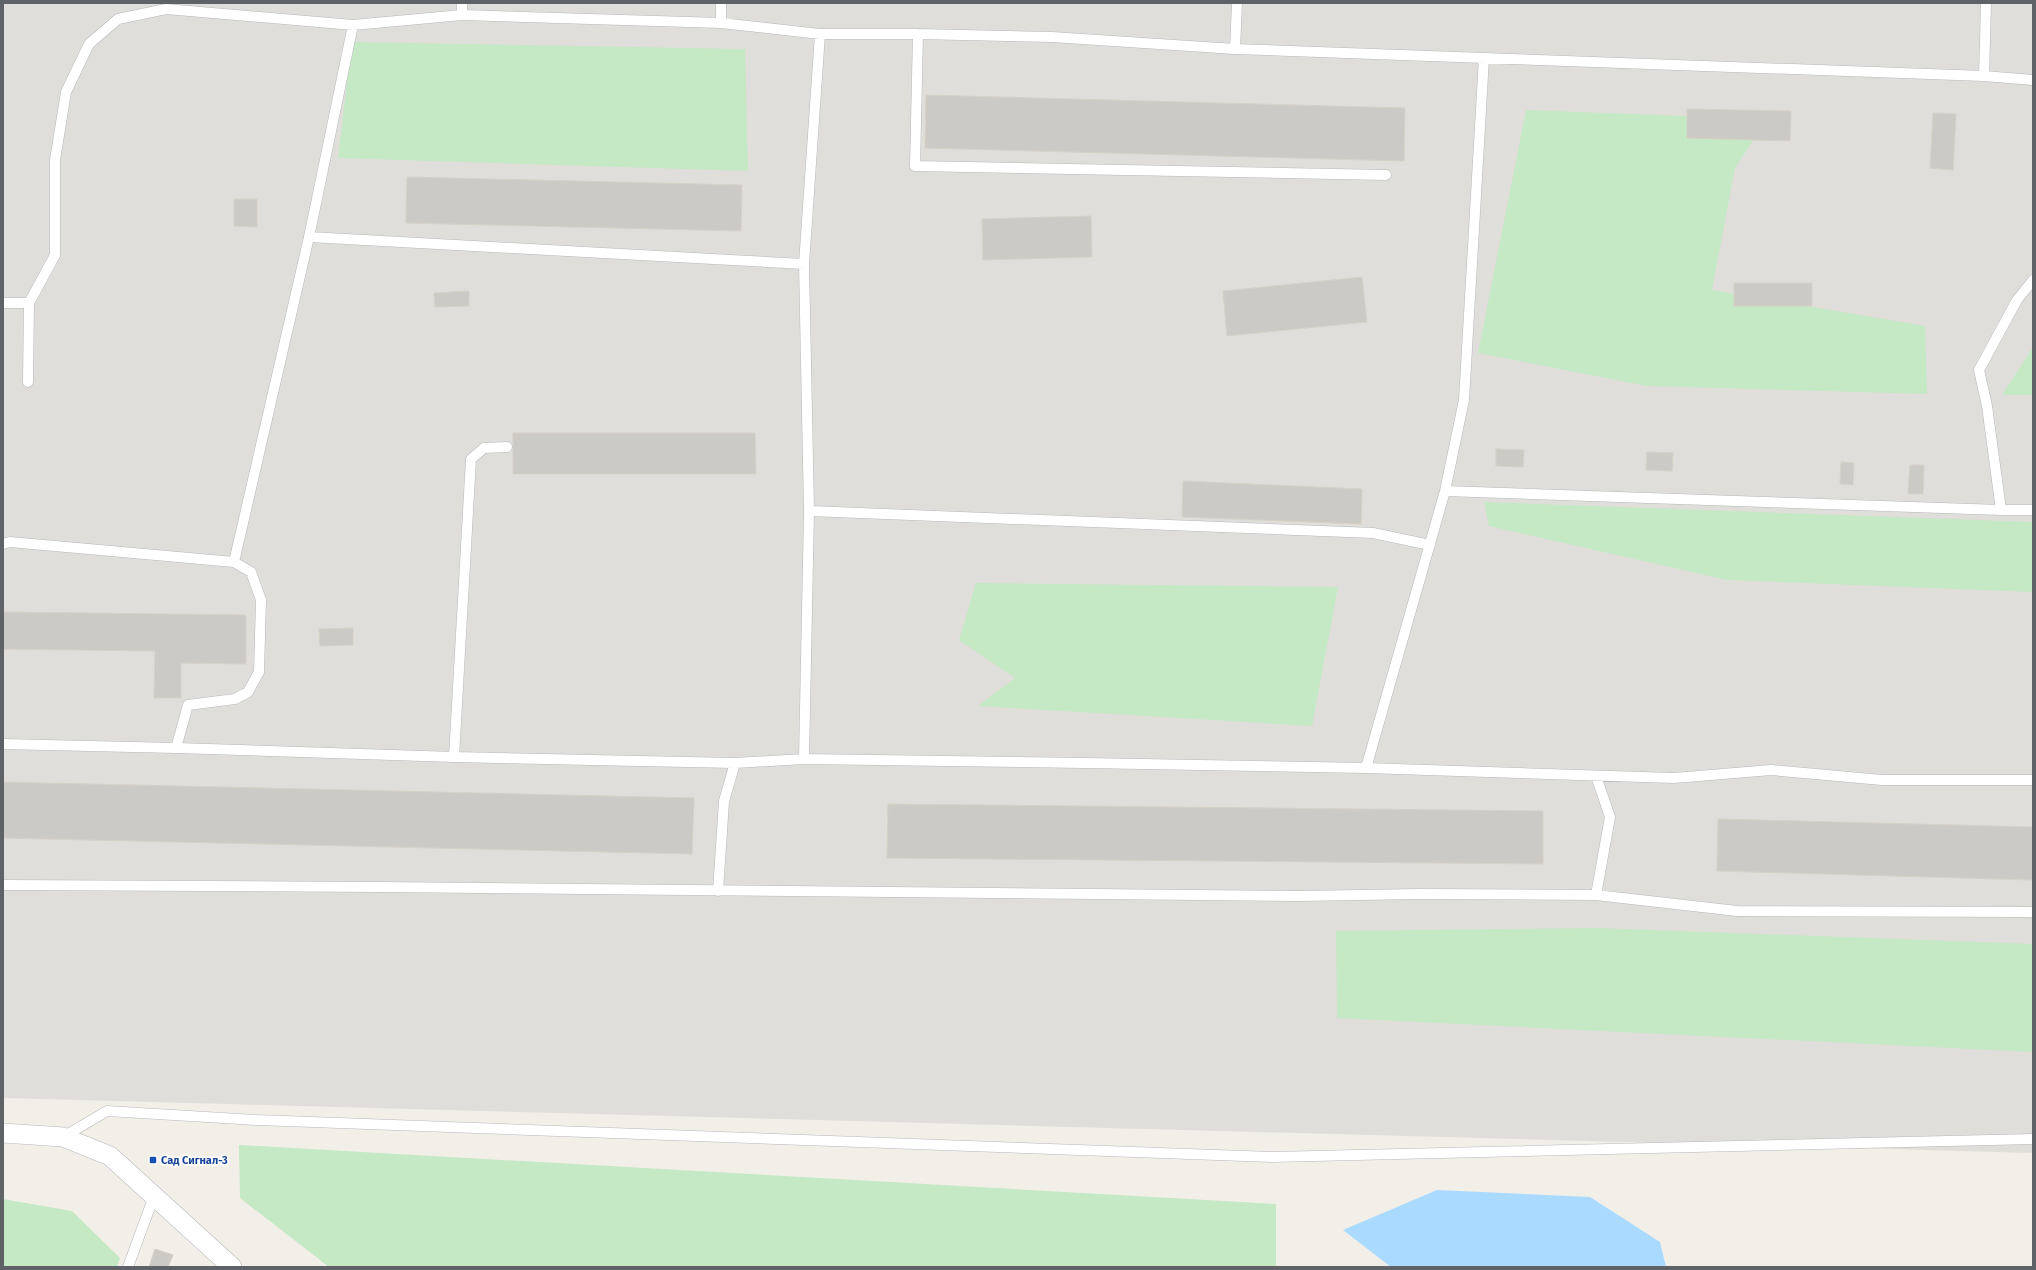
<svg xmlns="http://www.w3.org/2000/svg" width="2036" height="1270" viewBox="0 0 2036 1270" font-family="'Fira Sans',sans-serif">
  <style>
    .industrial { fill: #e0deda }
    .green { fill: #c5e8c5 }
    .water { fill: #aadaff }
    .building { fill: #cccac5; stroke: #d6d1c6 }
    .lines { fill: none; stroke-linecap: round; stroke-linejoin: round }
    .lane-casing { stroke: #b5b8bc; stroke-width: 11 }
    .street-casing { stroke: #b5b8bc; stroke-width: 20 }
    .lane { stroke: #fff; stroke-width: 10 }
    .street { stroke: #fff; stroke-width: 19 }
    .transit-dot { fill: #1a4fb4; stroke: #fff; stroke-width: 1.5 }
    .labels { text-anchor: middle; stroke-width: 3.5; stroke-linejoin: round; paint-order: stroke }
    .transit-label { font-size: 11px; font-weight: bold; fill: #164399; stroke: #fff; text-anchor: start }
  </style>
  <rect width="100%" height="100%" fill="#f1efe8"/>
  <path class="industrial" d="M3 3H2033V1153L3 1098Z"/>
  <path class="green" d="M352 42 745 49 748 171 338 158Z
    M1526 110 1767 119 1735 168 1712 290 1925 326 1927 394 1647 386 1478 353Z
    M2033 347V395H2002Z
    M1484 502 2033 522V592L1727 580 1489 526Z
    M976 583 1338 587 1312 726 978 706 1015 678 959 640Z
    M1598 928 2033 944V1052L1337 1018 1336 931Z
    M239 1145 1276 1204V1267H329L240 1198Z
    M3 1199 72 1211 120 1258 117 1267H3Z"/>
  <path class="water" d="M1437 1190 1590 1197 1660 1242 1666 1267H1391L1343 1230Z"/>
  <path class="building" d="M926 95 1405 108 1404 161 925 148Z
    M1687 109 1791 111 1790 141 1687 138Z
    M1933 113 1956 114 1953 170 1930 168Z
    M407 177 742 185 741 231 406 223Z
    M234 199H257V227L234 226Z
    M1091 216 1092 257 983 260 982 219Z
    M1362 277 1367 322 1227 336 1223 291Z
    M1734 283H1812V306H1734Z
    M469 291V306L435 307 434 293Z
    M513 433H755L756 474H513Z
    M1496 449 1524 450 1523 467 1496 466Z
    M1647 452 1673 453 1672 471 1646 470Z
    M1841 462 1854 463 1853 485 1840 484Z
    M1910 465H1924L1923 494H1908Z
    M1183 481 1362 489 1361 524 1182 517Z
    M3 612 246 615V664L181 663V698H154L155 651 3 649Z
    M353 628V645L320 646 319 629Z
    M3 782 694 798 692 854 3 838Z
    M888 804 1543 811V864L887 858Z
    M1718 819 2033 827V880L1717 871Z
    M155 1249 173 1255 168 1267H149Z"/>
  <g class="lines">
    <defs>
      <path id="lane" d="M462 3V15
        M721 23V3
        M918 34 915 166 1386 175
        M1235 49 1237 3
        M1984 76 1986 3
        M309 237 353 25
        M2033 280 2017 300 1979 370 1987 406 2001 510H2033
        M3 303H29
        M28 382 29 303 55 255V160L66 92 89 44 118 19 166 9 353 25 462 15 721 23 820 34H918L1052 37 1235 49 1984 76 2033 80
        M1445 491 2001 510
        M809 511 1373 533 1430 545
        M3 544 10 542 234 562 309 237 804 264
        M3 744 176 748 454 757 735 763 804 759 1085 763 1366 768 1674 778 1771 770 1882 780H2033
        M176 748 188 705 235 699 248 692 259 672 261 600 251 572 234 562
        M454 757 471 459 484 448 507 447
        M804 759 809 511 804 264 820 34
        M1366 768 1445 491 1464 400 1484 58
        M3 885 378 887 1298 896 1420 894 1596 895 1737 911 2033 912
        M718 891 724 801 735 763
        M1596 895 1610 817 1596 776
        M63 1137 107 1111 257 1120 1272 1157 2033 1139
        M128 1267 154 1196"/>
      <path id="street" d="M3 1133 63 1137 110 1156 232 1267"/>
    </defs>
    <use href="#lane" class="lane-casing"/>
    <use href="#street" class="street-casing"/>
    <use href="#lane" class="lane"/>
    <use href="#street" class="street"/>
  </g>
  <rect class="transit-dot" x="149" y="1156" width="8" height="8" rx="2"/>
  <g class="labels">
    <g class="transit-label">
      <text x="161" y="1164">Сад Сигнал-3</text>
    </g>
  </g>
  <rect width="2036" height="1270" fill="none" stroke="#5f6368" stroke-width="8"/>
</svg>
